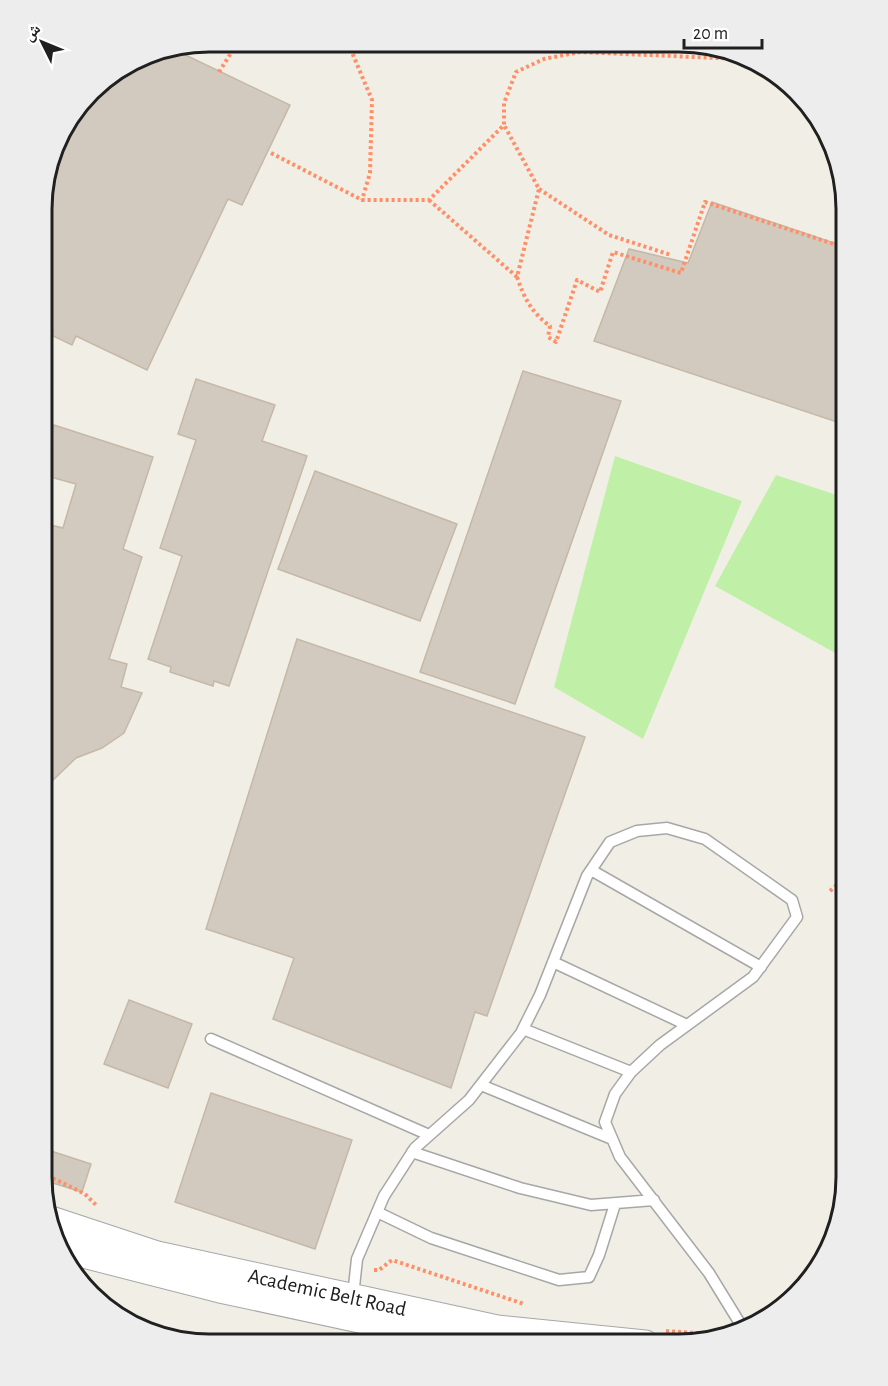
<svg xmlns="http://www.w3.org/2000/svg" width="888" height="1386" viewBox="0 0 888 1386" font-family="'Alegreya Sans','Noto Naskh Arabic',sans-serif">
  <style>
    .grass { fill: #c0f0a7 }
    .building { fill: #d2cabe; stroke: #c5b8a6; stroke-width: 1.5 }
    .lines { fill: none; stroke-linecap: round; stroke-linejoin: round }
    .service-casing { stroke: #a7a7a7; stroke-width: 13 }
    .tertiary-casing { stroke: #a7a7a7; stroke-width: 29 }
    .path { stroke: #ff8f69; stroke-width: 4; stroke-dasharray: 3 3; stroke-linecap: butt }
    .service { stroke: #fff; stroke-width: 10 }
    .tertiary { stroke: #fff; stroke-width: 27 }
    .labels { text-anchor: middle; stroke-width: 5; stroke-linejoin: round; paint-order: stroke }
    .street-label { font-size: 21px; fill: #202020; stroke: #fff }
    .rim { fill: none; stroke: #202020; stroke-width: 3 }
  </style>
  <rect width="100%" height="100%" fill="#f1efe5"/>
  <path class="grass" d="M615 456 742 501 643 739 554 687Z
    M776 475 846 498V659L715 586Z"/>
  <path class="building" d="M173 49 290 105 242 205 228 199 147 370 76 336 72 345 51 335 53 330 43 325V188L59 135 99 84 145 55Z
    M712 202 846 247V425L594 341 629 249 688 263Z
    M523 371 621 401 515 704 420 672Z
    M196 379 275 405 262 441 307 456 229 686 214 681 213 686 170 672 171 667 148 659 182 556 160 548 196 440 178 434Z
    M54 425 153 457 123 549 142 557 109 659 127 664 121 687 142 693 124 733 102 748 76 758 50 783 43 781V523L63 528 76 484 43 475V460Z
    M315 471 457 524 420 621 278 569Z
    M297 639 585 737 487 1016 475 1012 451 1088 273 1019 294 958 206 929Z
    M129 1000 192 1024 168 1088 104 1064Z
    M211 1093 352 1140 315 1249 175 1202Z
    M51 1151 91 1164 82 1192 43 1180Z"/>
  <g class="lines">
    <defs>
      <path id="service" d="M591 870 761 967
        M553 962 687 1025
        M523 1029 631 1072
        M211 1039 429 1135
        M481 1085 612 1139
        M412 1152 520 1188 591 1205 654 1200
        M377 1212 431 1238 559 1280 589 1277 599 1255 615 1204
        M353 1296 357 1259 384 1196 415 1148 469 1100 521 1033 540 995 587 876 610 842 637 831 667 828 705 839 792 900 797 917 753 977 660 1045 631 1072 615 1094 605 1122 620 1157 709 1273 744 1330
        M185 1342 190 1343"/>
      <g id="tertiary">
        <path id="s1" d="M51 1220 157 1255 497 1329 645 1344"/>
        <path d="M60 1248 220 1289 471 1343"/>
      </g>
    </defs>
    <use href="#service" class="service-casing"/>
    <use href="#tertiary" class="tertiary-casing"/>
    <path class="path" d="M348 43 372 100 370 173 362 200
      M219 72 238 42
      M271 153 362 200H429L504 125V103L516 72 544 59 580 52 739 59
      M539 189 609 235 671 255
      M429 200 517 277 539 189 504 125
      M517 277C524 298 532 313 550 326L548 337 556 342 577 280 600 292 613 252 681 273 705 202 846 248
      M830 891 846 877
      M42 1173 85 1194 96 1205
      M374 1270H379L392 1260 524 1304
      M666 1331 725 1335"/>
    <use href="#service" class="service"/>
    <use href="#tertiary" class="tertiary"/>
  </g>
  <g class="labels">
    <g class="street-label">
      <text dy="7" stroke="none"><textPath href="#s1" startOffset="286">Academic Belt Road</textPath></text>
    </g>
  </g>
  <path d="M0 0H888V1386H0ZM209 52H679A157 157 0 0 1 836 209V1177A157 157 0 0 1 679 1334H209A157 157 0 0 1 52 1177V209A157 157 0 0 1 209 52Z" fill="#ededed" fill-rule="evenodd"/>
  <path class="rim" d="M209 52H679A157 157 0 0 1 836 209V1177A157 157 0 0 1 679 1334H209A157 157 0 0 1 52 1177V209A157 157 0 0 1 209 52Z"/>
  <g transform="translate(42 42) rotate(313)" stroke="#ffffff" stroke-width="4.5" paint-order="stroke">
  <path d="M0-4.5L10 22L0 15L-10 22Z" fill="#202020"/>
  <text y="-9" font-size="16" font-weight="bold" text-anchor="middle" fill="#202020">ش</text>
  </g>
  <path d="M684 39v9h78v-9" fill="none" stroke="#202020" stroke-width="3"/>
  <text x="693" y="39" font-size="18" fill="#202020" stroke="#ffffff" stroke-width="4.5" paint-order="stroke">20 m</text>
</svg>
